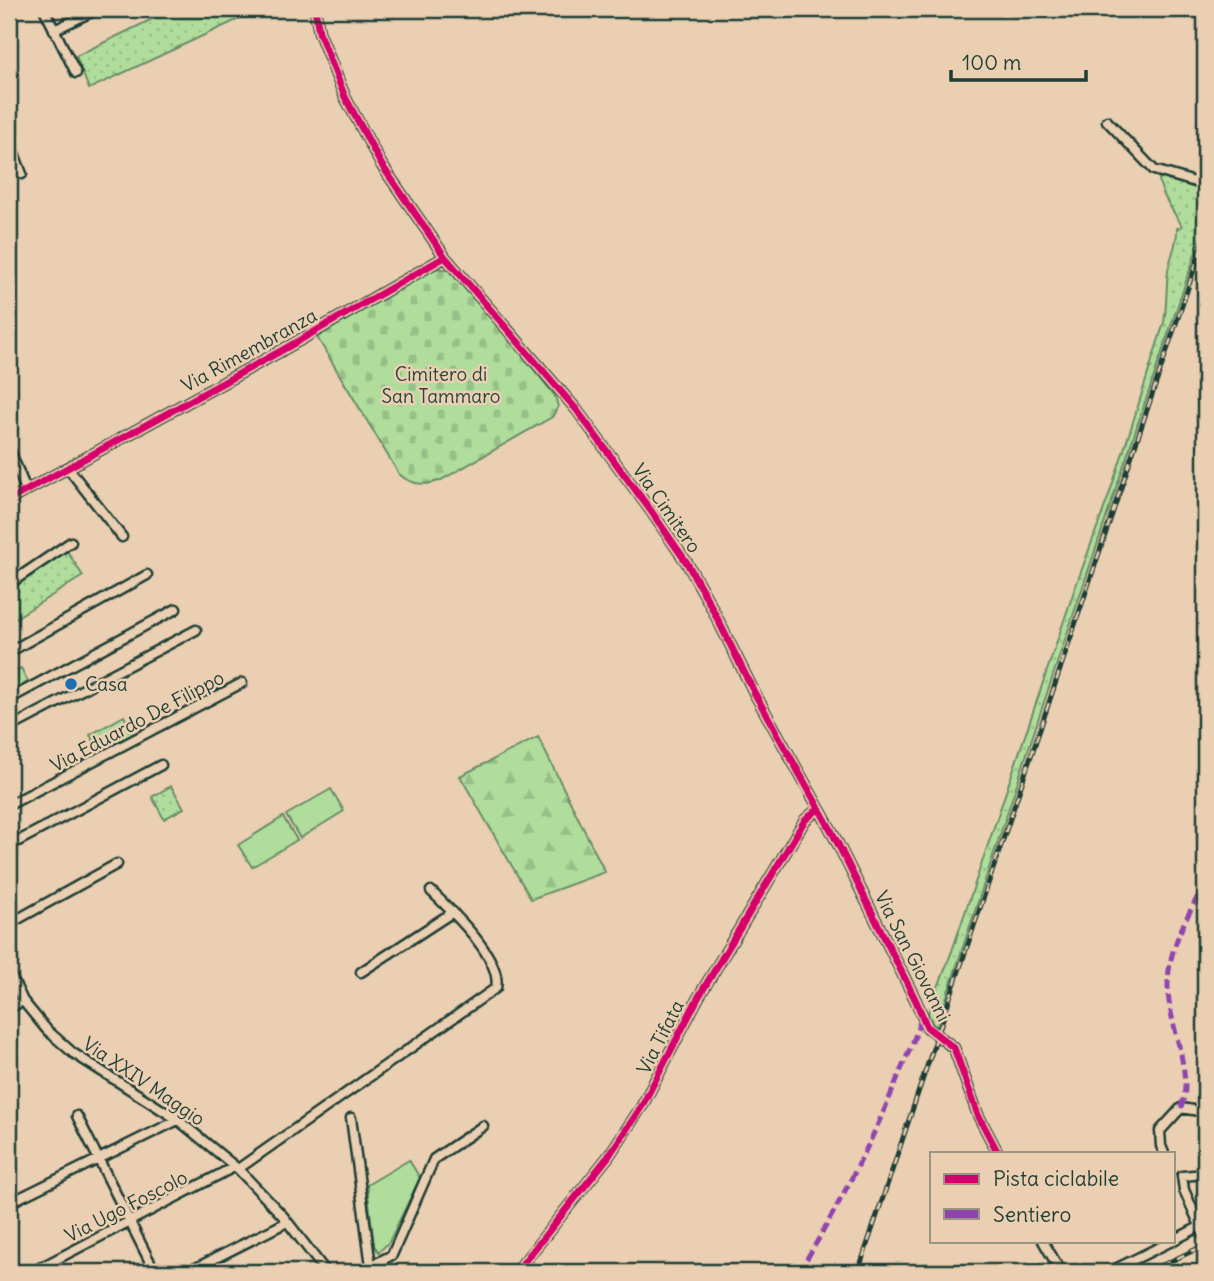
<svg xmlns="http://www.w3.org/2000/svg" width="1214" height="1281" viewBox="0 0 1214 1281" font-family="Delius,sans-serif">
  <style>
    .grass { fill: url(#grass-dots); stroke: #688d68; stroke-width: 2 }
    .forest { fill: url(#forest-firs); stroke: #688d68; stroke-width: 2 }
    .cemetery { fill: url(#cemetery-stones); stroke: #688d68; stroke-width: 2 }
    .park { fill: #b0dd9c; stroke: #688d68; stroke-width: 2 }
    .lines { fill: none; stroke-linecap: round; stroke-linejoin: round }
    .minor-casing { stroke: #1f3d34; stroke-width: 13 }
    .minor { stroke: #ebcfb2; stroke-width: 8 }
    .rail-casing { stroke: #1f3d34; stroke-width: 5 }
    .rail { stroke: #ebcfb2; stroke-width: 2.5; stroke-dasharray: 8; stroke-linecap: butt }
    .quiet { stroke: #8e44ad; stroke-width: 5; stroke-dasharray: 10 5; stroke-linecap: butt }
    .cycleway-casing { stroke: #ebcfb2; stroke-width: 11 }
    .cycleway { stroke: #d6006c; stroke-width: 7 }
    .poi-dot { fill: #1f6fb2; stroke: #ebcfb2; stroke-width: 2.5 }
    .labels { text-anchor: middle; stroke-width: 5; stroke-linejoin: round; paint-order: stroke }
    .street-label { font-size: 19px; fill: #1f3d34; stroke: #ebcfb2 }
    .park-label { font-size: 19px; fill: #264539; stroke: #ebcfb2 }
    .poi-label { font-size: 19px; fill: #1f3d34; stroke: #ebcfb2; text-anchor: start }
  </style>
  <defs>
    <pattern id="grass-dots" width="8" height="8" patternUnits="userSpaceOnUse" patternTransform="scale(1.75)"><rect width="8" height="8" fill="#b0dd9c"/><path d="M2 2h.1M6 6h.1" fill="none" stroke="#97bf87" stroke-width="1.8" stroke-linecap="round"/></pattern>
    <pattern id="forest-firs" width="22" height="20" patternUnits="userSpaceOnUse" patternTransform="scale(1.75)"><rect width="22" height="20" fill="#b0dd9c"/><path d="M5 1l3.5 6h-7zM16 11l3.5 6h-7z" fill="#97bf87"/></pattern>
    <pattern id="cemetery-stones" width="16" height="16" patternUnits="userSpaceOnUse" patternTransform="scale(1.75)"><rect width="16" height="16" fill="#b0dd9c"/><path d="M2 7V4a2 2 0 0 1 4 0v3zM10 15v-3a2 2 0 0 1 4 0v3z" fill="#97bf87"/></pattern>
  </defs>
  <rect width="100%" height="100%" fill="#ebcfb2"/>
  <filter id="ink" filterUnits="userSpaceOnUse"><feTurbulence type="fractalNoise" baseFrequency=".0143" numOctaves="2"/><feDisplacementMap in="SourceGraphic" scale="14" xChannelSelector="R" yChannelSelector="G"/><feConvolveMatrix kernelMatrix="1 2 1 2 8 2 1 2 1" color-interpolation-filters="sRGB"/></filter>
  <g filter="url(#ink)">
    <path class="grass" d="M173 9H255L256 11 89 89 76 56Z
      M1159 174 1205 189V225L1041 711 936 1029 933 1026 928 1013 952 951 1074 591 1109 495 1133 422 1164 322C1167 305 1166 288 1168 271 1170 257 1178 243 1177 228L1181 227 1182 226C1173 210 1158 192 1159 174Z
      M67 551 83 576 9 622V590Z
      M21 668 30 685 9 696V674Z
      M124 716 134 735 100 753 90 735Z
      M171 786 184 808 164 819 152 797Z"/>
    <path class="forest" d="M538 737 605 872 531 899 460 776Z"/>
    <path class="cemetery" d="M436 268 448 270 456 278 511 341 555 396 558 407 552 417 441 480C426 486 411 485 399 474L317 337Z"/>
    <path class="park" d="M331 789 344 811 300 838 286 815Z
      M283 817 297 840 252 867 238 845Z
      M409 1160 420 1178 389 1242 379 1252 374 1246 367 1185Z"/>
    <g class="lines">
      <defs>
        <path id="minor" d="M44 9 76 73
          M315 9 319 32 345 97 381 164 445 257 576 409 651 511 687 563 711 606 755 694 830 828 916 1001 927 1027 954 1048 978 1115 998 1153
          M54 30 98 9
          M1107 121 1154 170 1205 185
          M9 140 22 174
          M9 448 26 490
          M68 468 122 537
          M9 500 279 352 445 257
          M9 584 71 542
          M9 652 147 575
          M9 699 176 609
          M9 728 196 630
          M9 805 242 683
          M9 846 161 765
          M9 924 117 864
          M9 972 23 1001 47 1030 73 1053 178 1120 238 1169 283 1216 326 1272
          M361 972 453 912
          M9 1008 23 1001
          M77 1116 155 1272
          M351 1118 371 1266
          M1164 1153 1161 1146 1160 1131 1181 1108 1205 1112
          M238 1169 496 988C503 958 451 911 431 891
          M1205 1174 1182 1176 1184 1190 1205 1237
          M9 1203 178 1120
          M1174 1240 1201 1226
          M1043 1241 1061 1272
          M32 1272 234 1167
          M188 1272 287 1222
          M359 1272 392 1255 434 1159 483 1126
          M516 1272 608 1157 642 1106 698 998 805 820 818 809
          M1109 1272 1172 1241"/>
      </defs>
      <use href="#minor" class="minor-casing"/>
      <use href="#minor" class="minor"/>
      <defs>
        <path id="rail" d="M858 1272 1205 237
          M1148 1272 1205 1245"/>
      </defs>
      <use href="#rail" class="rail-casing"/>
      <use href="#rail" class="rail"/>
      <path class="quiet" d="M1181 1108C1183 1101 1185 1094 1185 1087 1185 1059 1173 1029 1169 1001 1163 955 1185 921 1205 883
        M799 1272C837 1209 871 1145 898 1077 906 1057 916 1038 921 1017"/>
      <defs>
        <path id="cycleway" d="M315 9 319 32 345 97 381 164 445 257 576 409 651 511 687 563 711 606 755 694 830 828 916 1001 927 1027 954 1048 978 1115 998 1153
          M9 500 279 352 445 257
          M516 1272 608 1157 642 1106 698 998 805 820 818 809"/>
      </defs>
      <use href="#cycleway" class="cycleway-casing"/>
      <use href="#cycleway" class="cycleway"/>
    </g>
  </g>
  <circle class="poi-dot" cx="71" cy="684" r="7"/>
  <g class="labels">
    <g class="street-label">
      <text transform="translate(249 350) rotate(-29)" y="7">Via Rimembranza</text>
      <text transform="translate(667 508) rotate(55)" y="7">Via Cimitero</text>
      <text transform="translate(137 721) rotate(-28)" y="7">Via Eduardo De Filippo</text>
      <text transform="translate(913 956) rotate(63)" y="7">Via San Giovanni</text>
      <text transform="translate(660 1037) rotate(-63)" y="7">Via Tifata</text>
      <text transform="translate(144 1081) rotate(34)" y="7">Via XXIV Maggio</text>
      <text transform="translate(126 1206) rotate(-27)" y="7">Via Ugo Foscolo</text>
    </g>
    <g class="park-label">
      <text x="441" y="381">Cimitero di<tspan x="441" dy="22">San Tammaro</tspan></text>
    </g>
    <g class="poi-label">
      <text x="85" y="691">Casa</text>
    </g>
  </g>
  <rect width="1214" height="1281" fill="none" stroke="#ebcfb2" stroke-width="35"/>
  <rect x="18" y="18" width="1179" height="1246" fill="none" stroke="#1f3d34" stroke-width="2.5" filter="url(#ink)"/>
  <rect x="930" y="1152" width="245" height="91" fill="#ebcfb2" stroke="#999580" stroke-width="2"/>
  <rect x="944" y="1174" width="35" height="10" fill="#d6006c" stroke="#999580" stroke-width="2"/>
  <text x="993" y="1186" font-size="21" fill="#1f3d34">Pista ciclabile</text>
  <rect x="944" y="1209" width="35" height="10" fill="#8e44ad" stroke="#999580" stroke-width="2"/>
  <text x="993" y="1222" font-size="21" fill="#1f3d34">Sentiero</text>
  <path d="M951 70v10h135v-10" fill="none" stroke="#1f3d34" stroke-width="3.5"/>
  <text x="962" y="70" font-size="21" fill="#1f3d34" stroke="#ebcfb2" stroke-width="5" paint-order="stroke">100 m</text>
</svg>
